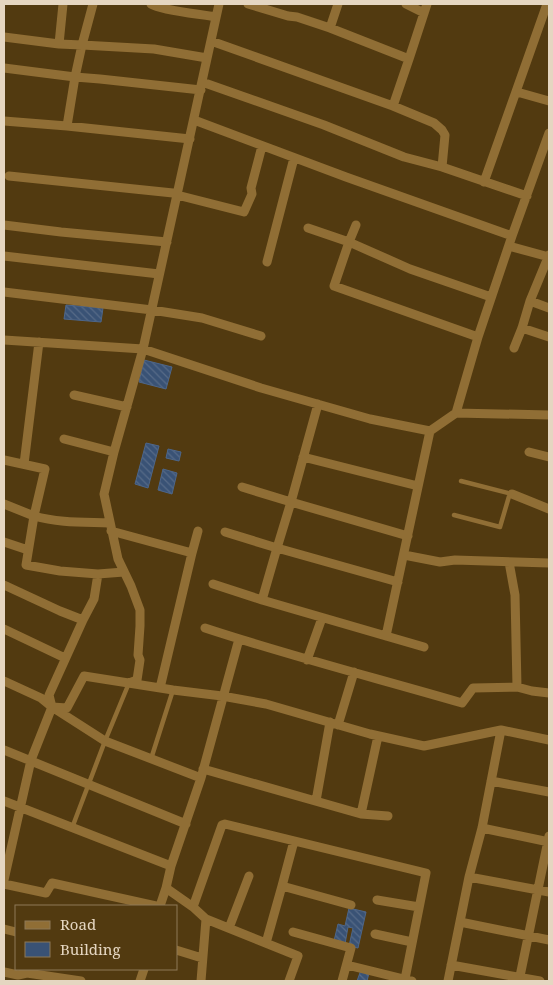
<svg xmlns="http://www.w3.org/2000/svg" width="553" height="985" viewBox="0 0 553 985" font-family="'Noto Serif',serif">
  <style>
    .building { fill: url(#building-back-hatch); stroke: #4d668a }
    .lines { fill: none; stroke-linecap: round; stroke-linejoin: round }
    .lane { stroke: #906e35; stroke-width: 4.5 }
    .street { stroke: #906e35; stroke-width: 9 }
  </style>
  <defs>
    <pattern id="building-back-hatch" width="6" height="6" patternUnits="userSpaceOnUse" patternTransform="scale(1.25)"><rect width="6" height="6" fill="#395275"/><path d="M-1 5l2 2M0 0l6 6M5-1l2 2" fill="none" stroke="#566a87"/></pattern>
  </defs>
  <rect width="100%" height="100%" fill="#523a10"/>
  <path class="building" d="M66 305 103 308 101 322 64 319Z
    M144 360 172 367 166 389 139 382Z
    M146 443 159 446 148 488 135 484Z
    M168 449 181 452 179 461 166 458Z
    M163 469 177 473 172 494 158 490Z
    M349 908 366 912 358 948 349 946 353 928 348 927 345 944 334 941 338 924 345 926Z
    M361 970 369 973 367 981H357Z"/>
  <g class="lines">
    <path class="lane" d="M461 481 512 494
      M454 515 500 527 510 493
      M151 759 173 690
      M72 828 105 741 129 683"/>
    <path class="street" d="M63 4 59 44 82 45 75 77 100 79 201 90
      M93 4 82 45 154 49 207 58
      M151 4C163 11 201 14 216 17
      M248 4 288 16 297 17 330 28 409 59 393 106
      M406 4 424 13
      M330 28 338 4
      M4 37 59 44
      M211 41 393 106 434 123 442 130 445 135 442 167
      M409 59 427 4
      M4 68 75 77 67 126
      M202 82 324 125 404 157 442 167 527 196
      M517 92 549 101
      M194 120 346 177 512 236
      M4 121 67 126 190 139
      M9 176 173 193 177 195 244 212 252 194 251 188 262 146
      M484 182 547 4
      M4 225 61 232 167 242
      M356 225 349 242 334 286 478 337
      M308 228 349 242 410 269 491 297
      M509 246 549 257
      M4 256 159 274
      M267 262 294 158
      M4 292 152 310 202 318 261 336
      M530 301 549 308
      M522 328 549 337
      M4 340 143 349 261 388 370 419 430 431 386 636 262 600 277 548 225 532
      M514 348 522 328 530 301 549 255
      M74 395 127 407
      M456 413 478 337 512 236 549 133
      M430 431 456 413 549 415
      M64 439 114 452
      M529 452 549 457
      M303 457 418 486
      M4 460 45 469 34 516 4 504
      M24 464 39 342
      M242 487 291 502 318 404
      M512 494 549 509
      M109 523C84 522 59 523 34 516L26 565 60 571 98 574 124 572
      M111 531 192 553 160 688
      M4 542 28 550
      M192 553 198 531
      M404 555 440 562 455 560 549 563
      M509 562 515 595 517 687
      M398 582 277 548 291 502 408 536
      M213 584 262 600
      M4 585 60 611 83 620 49 695 52 707 31 760 4 880
      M83 620 94 599 98 574
      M205 628C290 656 376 678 462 703L473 688 517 687 532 691 549 693
      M4 629 65 658
      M386 636 424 647
      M307 660 322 618
      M4 681 41 698 52 707 105 741 201 778
      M129 683 137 680 140 660 138 655 140 626V610L131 586 118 559 104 494 114 452 143 349 219 4
      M52 707 67 708 84 676 173 690 222 696 266 704 370 734 424 746 501 730 549 740
      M338 725 354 672
      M4 750 186 824
      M203 769 361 814 378 736
      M491 781 549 792
      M4 801 171 866
      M316 801 330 722
      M361 814 388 816
      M482 828 549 842
      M469 877 549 892
      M4 884 46 893 52 883 156 906
      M282 886 351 905
      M166 888 193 907 206 919 201 981
      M377 900 419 907
      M160 906 166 888 171 866 201 778 239 639
      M193 907 222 825 225 824 426 873 405 979
      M206 919 298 956 289 981
      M460 922 549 940
      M229 928 249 876
      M4 929 16 932
      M293 932 351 948 342 981
      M375 934 412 942
      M266 943 282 886 294 841
      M176 950 202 958
      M347 965 412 981
      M451 965 540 981
      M4 972 18 975 27 973 81 981
      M140 981 144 969
      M448 981 469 877 482 828 501 730
      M519 981 549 836"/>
  </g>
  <rect width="553" height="985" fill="none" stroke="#e5d6c1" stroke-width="10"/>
  <rect x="15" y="905" width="162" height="65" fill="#523a10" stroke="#8d7857"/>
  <rect x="25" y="921" width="25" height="8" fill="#906e35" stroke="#8d7857"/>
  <text x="60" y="930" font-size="15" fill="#e5d6c1">Road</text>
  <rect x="25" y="942" width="25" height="15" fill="#395275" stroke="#8d7857"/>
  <text x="60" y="955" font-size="15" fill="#e5d6c1">Building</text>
</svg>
